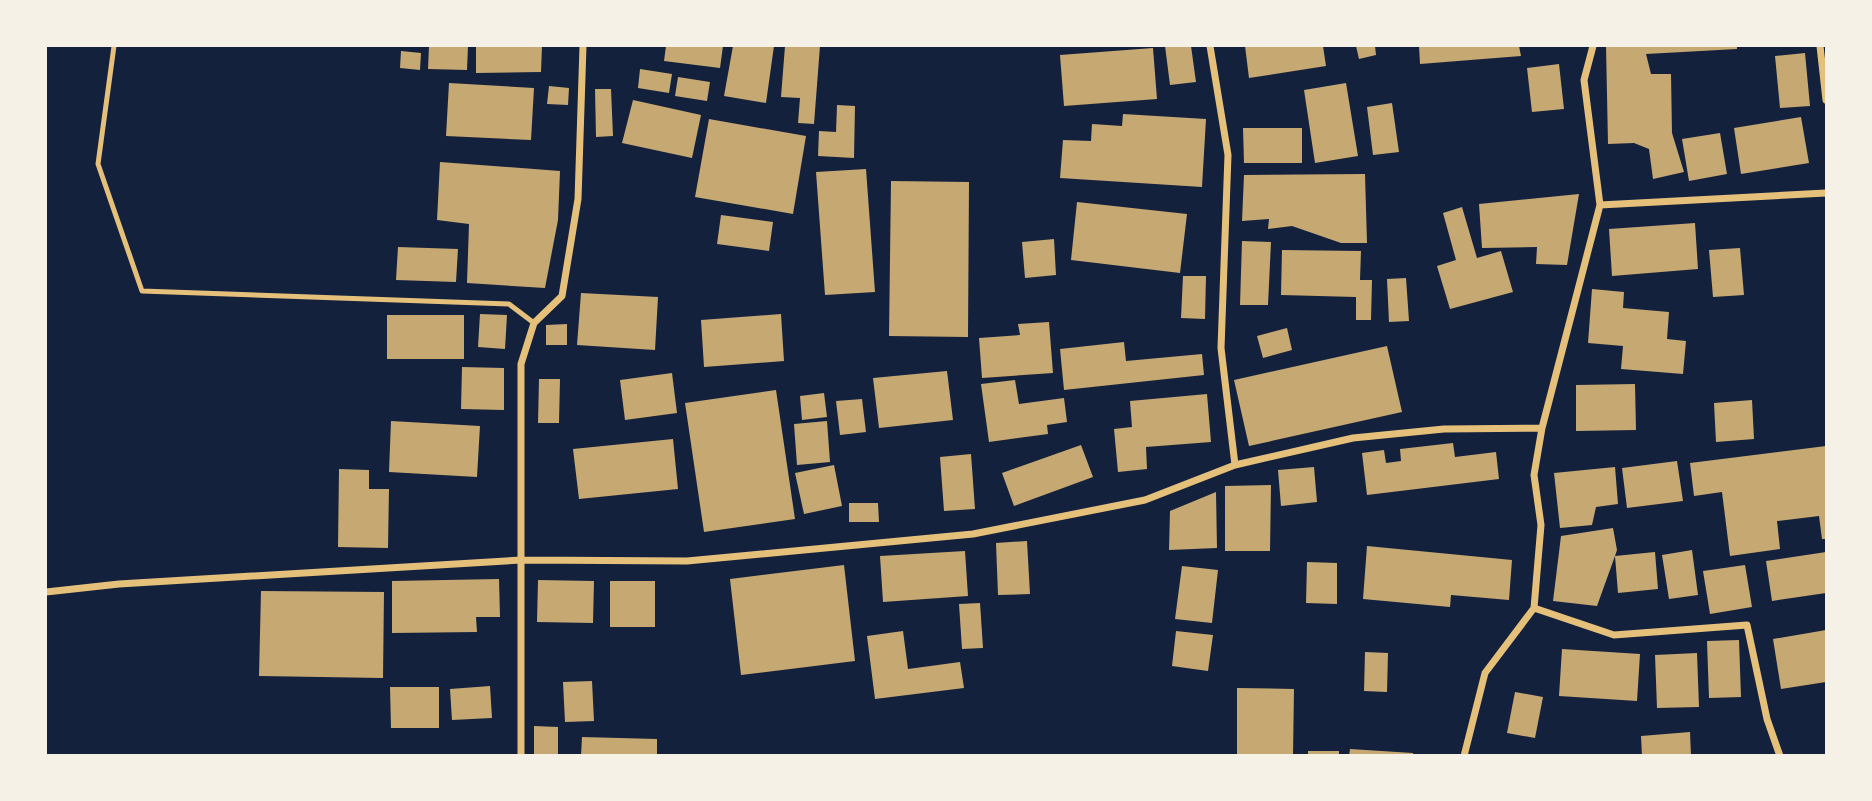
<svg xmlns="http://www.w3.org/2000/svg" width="1872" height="801" viewBox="0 0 1872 801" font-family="Figtree,sans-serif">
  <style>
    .building { fill: #c6a872 }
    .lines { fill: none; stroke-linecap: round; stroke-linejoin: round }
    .service { stroke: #e5c07b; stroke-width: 5 }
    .minor { stroke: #e5c07b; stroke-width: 7 }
  </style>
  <rect width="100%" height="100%" fill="#14213d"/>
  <path class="building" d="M429 46H468L467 70 428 69Z
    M476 46H542L541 72 476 73Z
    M666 46H723L720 68 664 61Z
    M733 46H774L766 103 724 96Z
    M785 46H820L814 124 798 123 800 98 781 97Z
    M1165 46H1191L1196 82 1170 85Z
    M1245 46H1323L1326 66 1249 78Z
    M1356 46H1375L1376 55 1359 59Z
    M1419 46H1519L1521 56 1420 64Z
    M1606 46H1737V49L1646 54 1651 74H1671L1672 133 1684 172 1653 179 1649 149 1634 143 1608 144Z
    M1153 48 1157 99 1064 106 1060 55Z
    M401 51 421 53 420 70 400 68Z
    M1805 53 1810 106 1780 108 1775 56Z
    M1559 64 1564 109 1532 112 1527 68Z
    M640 69 672 74 669 93 638 88Z
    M678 77 710 82 707 101 675 96Z
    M449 83 534 88 531 140 446 136Z
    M1346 83 1358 156 1315 163 1304 90Z
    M549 86 569 88 568 105 547 104Z
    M595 89H611L613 136 596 137Z
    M633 100 701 115 692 158 622 143Z
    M1392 103 1399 152 1373 155 1367 107Z
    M837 105 855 106 854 158 818 156 819 131 836 132Z
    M1123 114 1206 119 1202 187 1060 178 1063 140 1091 141 1092 124 1122 126Z
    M1801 117 1809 163 1741 174 1734 128Z
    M709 119 806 136 793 214 695 197Z
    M1243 128H1302V163H1244Z
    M1720 133 1727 174 1689 181 1682 139Z
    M440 162 560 171 558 220 545 288 467 283 469 224 437 220Z
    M866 169 875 292 825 295 816 172Z
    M1365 174 1367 243H1341L1292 226 1268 229 1269 219 1242 221 1244 175Z
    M891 181 969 182 968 337 889 336Z
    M1579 194 1567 265 1536 264 1537 247 1482 248 1479 204Z
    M1077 202 1187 214 1180 273 1071 260Z
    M1462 207 1477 258 1501 251 1513 292 1450 309 1437 266 1456 260 1443 213Z
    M721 215 773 222 769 251 717 244Z
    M1695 223 1698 269 1612 276 1609 229Z
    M1054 239 1056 275 1025 278 1022 242Z
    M1242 241 1271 242 1268 305H1240Z
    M398 247 458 249 456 282 396 280Z
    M1740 248 1744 295 1713 297 1709 250Z
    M1282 250 1361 251 1360 280H1372L1371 320H1356V297L1281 295Z
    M1183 276H1206L1205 319 1181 318Z
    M1406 278 1409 321 1389 322 1387 279Z
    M1592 289 1624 292 1623 308 1669 312 1667 339 1686 341 1683 374 1621 369 1623 346 1588 343Z
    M581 293 658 297 655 350 577 345Z
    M480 314 507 315 505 349 478 347Z
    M781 314 784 361 704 367 701 320Z
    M387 315H464V359H387Z
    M1049 322 1053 373 982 378 979 338 1020 335 1018 324Z
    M567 324V345H546V325Z
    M1287 328 1292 350 1263 358 1257 336Z
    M1124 342 1126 361 1202 354 1204 375 1064 390 1060 349Z
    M1387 346 1402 412 1249 446 1234 380Z
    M462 367 504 368V410L461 409Z
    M947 371 953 420 879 428 873 378Z
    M672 373 677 413 625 420 620 380Z
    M539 379H560L559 423H538Z
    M1015 380 1019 404 1064 398 1067 422 1047 425 1048 434 989 442 981 384Z
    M1635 384 1636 430 1576 431V385Z
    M776 390 795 519 704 532 685 403Z
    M824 393 827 417 802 420 800 396Z
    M1207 394 1211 442 1146 447 1147 469 1118 472 1114 429 1132 427 1130 401Z
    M862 399 866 432 840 435 836 401Z
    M1752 400 1754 439 1716 442 1714 403Z
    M391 421 480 426 477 477 389 472Z
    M827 421 830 462 797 465 794 424Z
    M673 439 678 489 579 499 573 449Z
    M1453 443 1455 457 1496 452 1499 479 1367 495 1362 453 1384 450 1386 463 1401 461 1400 449Z
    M1081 445 1093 477 1014 506 1002 473Z
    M1826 446V539H1822L1819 516 1777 521 1780 549 1730 556 1722 492 1694 496 1690 463Z
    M971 454 975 509 944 511 940 457Z
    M1677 461 1683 501 1627 508 1622 468Z
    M834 465 842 506 804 514 795 473Z
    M1314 467 1317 502 1281 506 1278 470Z
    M1615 467 1618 504 1596 507 1592 525 1560 528 1554 473Z
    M339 469 369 470V489H389L388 548 338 547Z
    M1271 485 1270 551H1225V486Z
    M1216 492 1217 548 1169 550 1170 511Z
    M849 503H878L879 522H849Z
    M1613 528 1617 550 1615 556 1655 552 1658 589 1618 593 1615 556 1597 606 1553 601 1561 536Z
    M1027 541 1030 594 998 595 996 543Z
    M1367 546 1512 560 1509 600 1451 595 1450 607 1363 599Z
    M1692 550 1698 595 1669 599 1662 555Z
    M965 551 968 596 883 602 880 556Z
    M1826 552V593L1772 601 1766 561Z
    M1307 562 1337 563V604L1306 603Z
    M844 565 855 661 741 675 730 579Z
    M1745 565 1752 607 1710 614 1703 571Z
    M1182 566 1218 570 1212 623 1175 619Z
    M499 579 500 617H476L477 632 392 633V581Z
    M538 580 594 581 593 623 537 622Z
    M610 581H655V627H610Z
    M261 591 384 592 383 678 259 676Z
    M980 603 983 648 962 649 959 604Z
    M1826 630V682L1781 689 1773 639Z
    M903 631 908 669 960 662 964 688 875 699 867 636Z
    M1176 631 1213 635 1208 671 1172 666Z
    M1739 640 1741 697 1709 698 1707 641Z
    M1562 649 1640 654 1637 701 1559 696Z
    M1365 652 1388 653 1387 692 1364 691Z
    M1697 653 1699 707 1657 708 1655 655Z
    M592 681 594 721 565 722 563 682Z
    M490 686 492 718 452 720 450 689Z
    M390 687H439V728H391Z
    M1237 688 1294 689 1293 756H1237Z
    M1515 692 1543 697 1535 738 1507 733Z
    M534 726 558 727V756H534Z
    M1690 732 1691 756H1642L1641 736Z
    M582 737 657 739V756H581Z
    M1350 749 1413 753V756H1349Z
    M1308 751H1339V756H1308Z"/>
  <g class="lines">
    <path class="service" d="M114 46 98 164 142 291 509 304 534 323"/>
    <path class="minor" d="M1210 46 1228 155 1221 348 1235 465
      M1820 46 1826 100
      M1600 205 1826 193
      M46 592 119 584 522 560 687 561 973 534 1145 500 1235 465 1353 438 1444 429 1542 428
      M1534 608 1614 635 1747 625 1767 719 1780 756
      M521 756V364L534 323 562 296 578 199 583 46
      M1464 756 1485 673 1534 608 1541 525 1534 475 1542 428 1600 205 1584 80 1593 46"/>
  </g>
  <rect width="1872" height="801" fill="none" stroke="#f6f1e7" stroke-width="94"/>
</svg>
